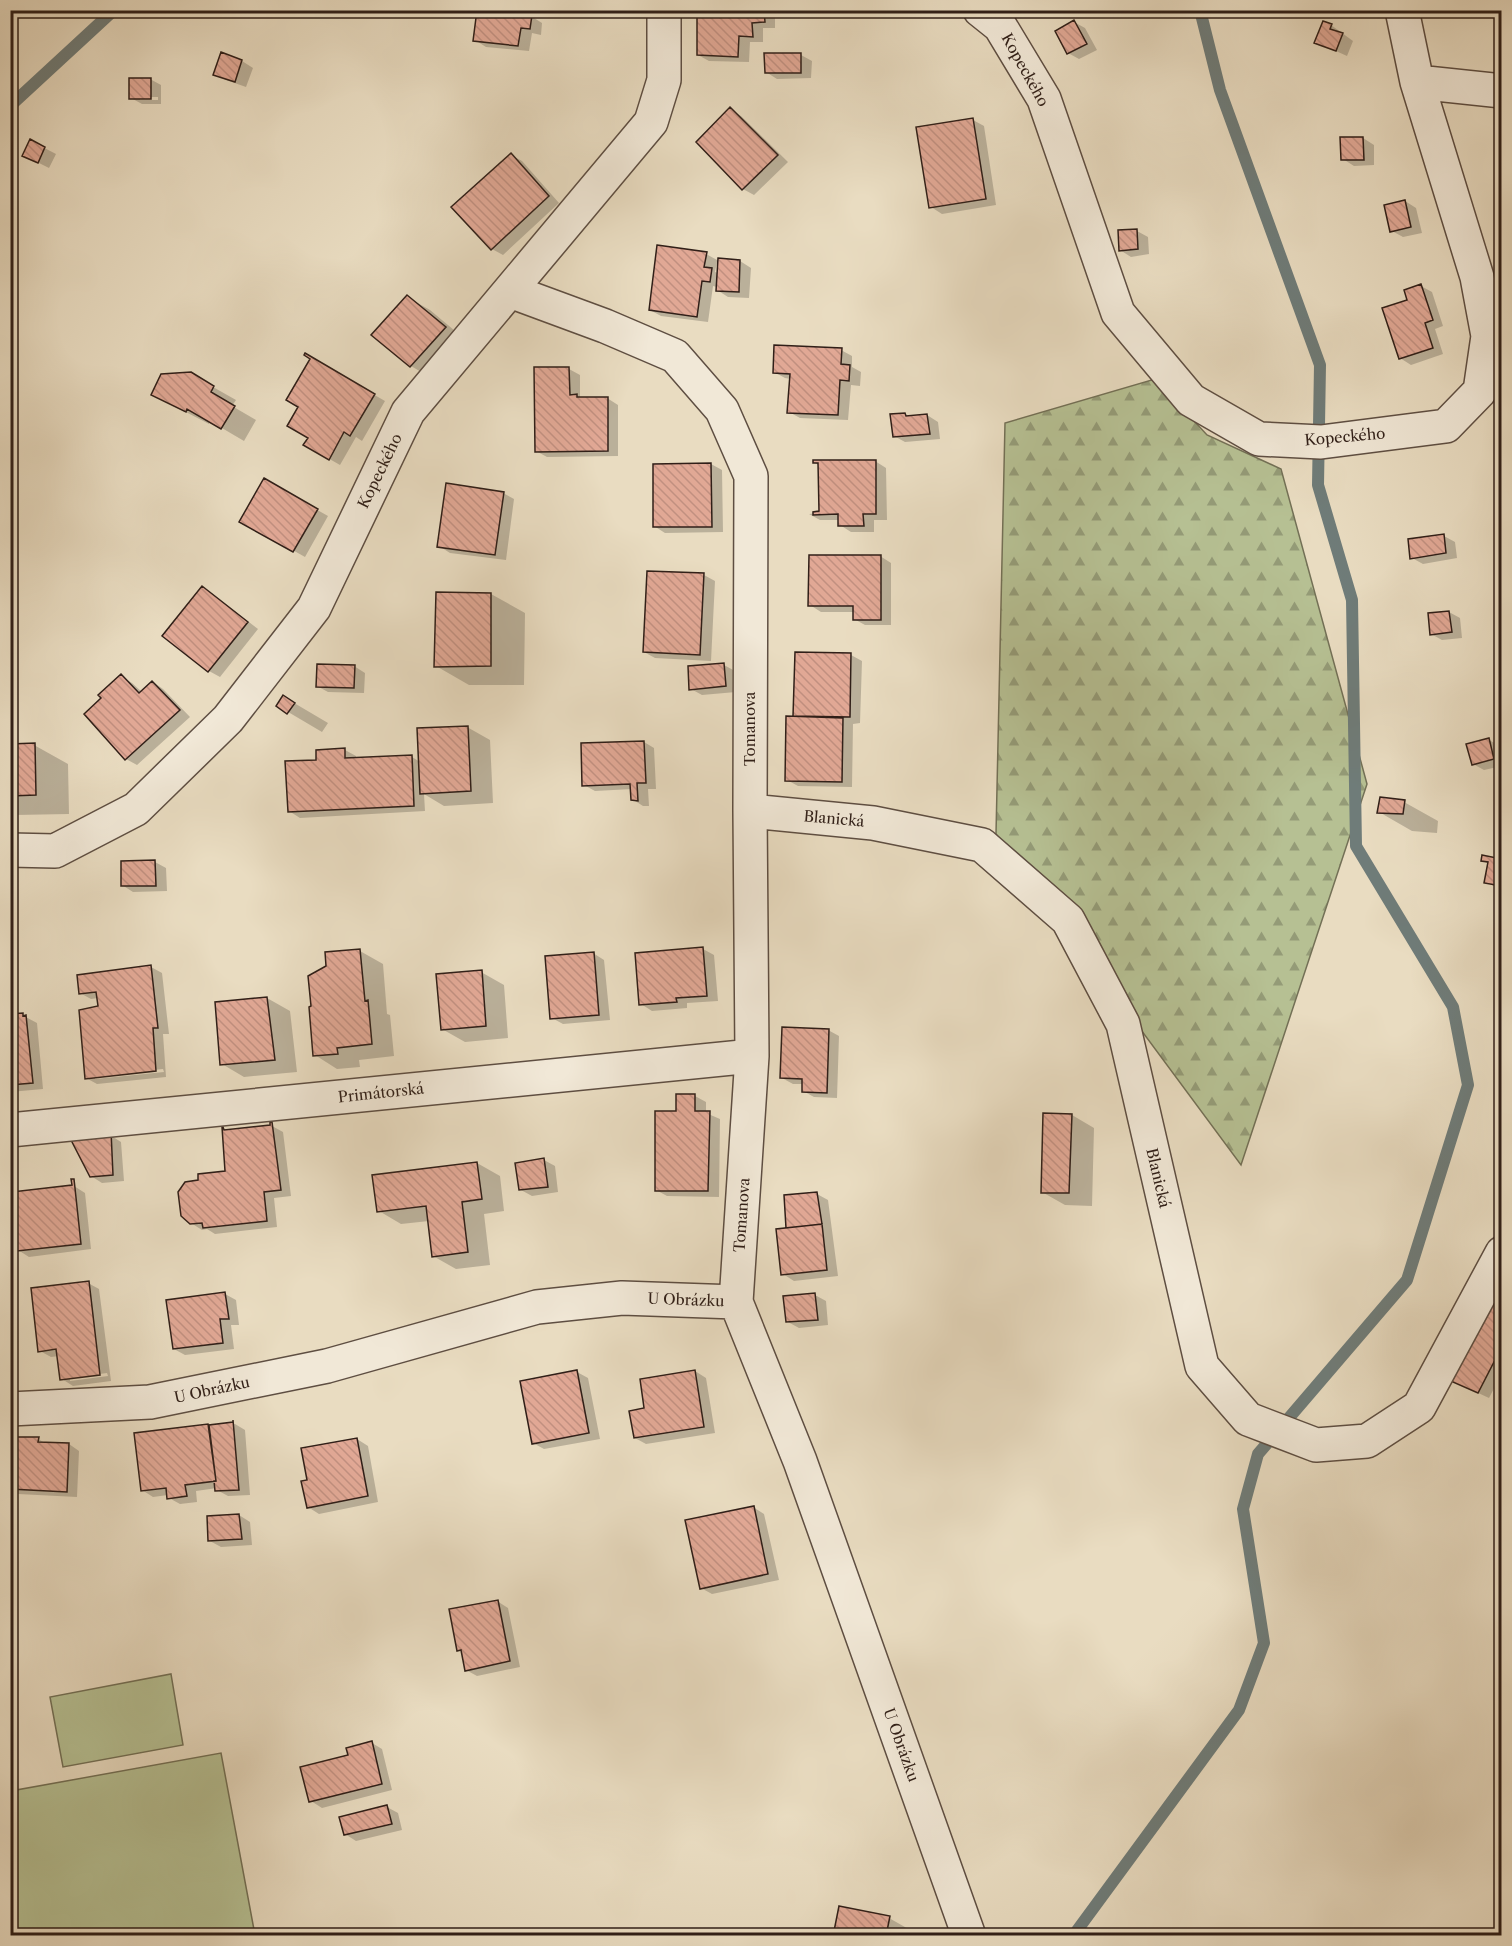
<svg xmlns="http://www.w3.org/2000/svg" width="1512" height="1946" viewBox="0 0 1512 1946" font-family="'Libre Caslon Text',serif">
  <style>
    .forest { fill: url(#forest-firs); stroke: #737056; stroke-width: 1.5 }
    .garden { fill: #b6c093; stroke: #737056; stroke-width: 1.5 }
    .shadow { fill: #0003; fill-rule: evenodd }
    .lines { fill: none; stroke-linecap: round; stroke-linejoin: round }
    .stream { stroke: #6f7c79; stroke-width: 12 }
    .building { fill: url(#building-back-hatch); stroke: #301f18; stroke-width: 1.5 }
    .minor-casing { stroke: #5e4e42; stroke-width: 36 }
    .minor { stroke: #f1e8d7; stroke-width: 33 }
    .labels { text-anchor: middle; stroke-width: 6; stroke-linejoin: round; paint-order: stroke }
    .street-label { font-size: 15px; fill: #301f18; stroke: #f1e8d7 }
  </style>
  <defs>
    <pattern id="forest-firs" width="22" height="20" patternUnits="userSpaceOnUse" patternTransform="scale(1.5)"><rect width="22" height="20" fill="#b6c093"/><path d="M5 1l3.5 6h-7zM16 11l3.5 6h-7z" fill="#949b77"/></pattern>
    <pattern id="building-back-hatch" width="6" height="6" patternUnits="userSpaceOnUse" patternTransform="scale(1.5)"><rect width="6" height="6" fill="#e1a895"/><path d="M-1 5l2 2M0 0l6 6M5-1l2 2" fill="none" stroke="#c19080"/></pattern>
  </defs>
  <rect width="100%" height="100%" fill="#e9dcc1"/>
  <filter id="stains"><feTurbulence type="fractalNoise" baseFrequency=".00333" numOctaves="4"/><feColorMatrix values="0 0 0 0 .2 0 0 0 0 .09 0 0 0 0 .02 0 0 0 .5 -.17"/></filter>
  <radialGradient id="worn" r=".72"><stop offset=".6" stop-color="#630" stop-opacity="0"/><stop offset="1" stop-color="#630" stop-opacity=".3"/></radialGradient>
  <path class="forest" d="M1155 379 1207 435 1281 469 1367 784 1241 1165 996 834 1005 423Z"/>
  <path class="garden" d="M171 1674 183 1745 63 1767 50 1697Z
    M221 1753 255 1935H11V1791Z"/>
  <path class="shadow" d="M479 10H535L534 18 542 23 541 35 532 33 529 51 486 47 475 40Z
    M699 10H775V28H763V42H750L749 62 709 61 698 55Z
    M1074 22 1085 28 1097 50 1079 59 1068 53Z
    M1331 25 1353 41 1347 56 1316 42Z
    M222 54 242 61 253 68 246 87 226 80 215 74Z
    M801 55 812 61 811 78 777 79 766 72Z
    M150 79 161 85V104H142L131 98ZM140 97H158V100H140Z
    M730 109 741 116 788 162 754 195 743 189Z
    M973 120 984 126 996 205 942 214 931 207Z
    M1363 138 1374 145V165L1354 166 1343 159Z
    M31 141 56 154 49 168 35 161Z
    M511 155 522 161 559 203 503 255 492 249Z
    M1405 201 1416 208 1422 233 1403 237 1392 231Z
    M1137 231 1148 237 1149 254 1131 257 1120 250Z
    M706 254 719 261H740L751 268 749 298 728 297 717 290V287L713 286 708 322 661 316 650 310ZM717 262H719L718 273 715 272Z
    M1421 286 1432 292 1443 326 1435 329 1443 354 1411 365 1400 358 1409 301Z
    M407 297 430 310 467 341 433 379 411 366 373 335Z
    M841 350 852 356V367L861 372 860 386 851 385 848 420 800 418 789 412 791 379 785 378 774 372Z
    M312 359 385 401 362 441 356 437 340 465 305 445 310 437 300 406Z
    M569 369 580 375V397L607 398 618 405V456L547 457 536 451Z
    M190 374 236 400 232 406 256 420 244 441 210 421 209 424 153 395Z
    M905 415 909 417 927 415 938 422 940 439 905 442 894 436Z
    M812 461H875L886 468 887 520H874V532H851L840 525 839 520H820L809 514 820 513V466Z
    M711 464 722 470 723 532 665 533 654 526Z
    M264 480 328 516 305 557 241 521Z
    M503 493 514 499 506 560 450 553 439 546Z
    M1444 536 1455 542 1457 558 1423 564 1412 558Z
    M880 556 891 563V625H865L854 619V612H821L810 605Z
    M704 575 715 581 711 661 655 658 644 652Z
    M202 588 213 594 258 629 220 677 209 671 164 636Z
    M491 594 525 613 524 685H469L436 666Z
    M1449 612 1460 618 1462 638 1442 640 1431 634Z
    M796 654 851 655 862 661 860 723 853 724 852 787 798 786 787 780 794 718Z
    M724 665 735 671 736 692 702 695 691 689Z
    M354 666 365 673 364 693 328 692 317 686Z
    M121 676 132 683 142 692 153 682 163 689 190 717 137 765 126 759Z
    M284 697 328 723 322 732 278 706Z
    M467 727 490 740 493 803 444 806 424 794 425 811 300 818 289 811 318 761 345 750 356 756V760L412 757 420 762Z
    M1489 740 1500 746 1502 766 1484 770 1473 764Z
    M644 742 654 748 656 789H648L649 806H643L632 799V789L595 791 584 785Z
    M10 745H34L68 764 69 814 15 815 10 812Z
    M1404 802 1438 821 1437 833 1412 831 1379 812Z
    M1482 860H1502V890L1486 882 1489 864Z
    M155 862 166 868 167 891 133 892 122 885Z
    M703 949 714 955 718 1001 687 1003V1008L652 1011 641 1004Z
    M360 951 383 964 387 1014 390 1015 394 1056 359 1060 360 1067 337 1069 315 1055Z
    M593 953 604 960 610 1020 563 1024 552 1018Z
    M151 967 162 973 169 1034H163L166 1077 97 1084 86 1078 99 1008 98 998 91 999 80 993ZM163 1069 164 1072 95 1079V1076Z
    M481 972 504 985 508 1038 465 1042 442 1029Z
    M267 998 290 1011 297 1072 244 1077 222 1064Z
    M22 1015 37 1023 43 1089 10 1092V1018Z
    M828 1030 839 1036 837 1098 814 1097 803 1091 804 1084H793L782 1078Z
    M695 1096 706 1102V1113L720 1119 719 1197 667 1196 656 1190 677 1112Z
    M1072 1115 1094 1128 1092 1206 1065 1205 1042 1192Z
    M272 1126 283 1132 291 1196 274 1198 277 1227 215 1234 207 1229 202 1230 191 1223 200 1181 226 1173Z
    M110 1135 121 1142 124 1181 102 1183 91 1176Z
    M544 1160 555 1166 558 1192 532 1196 521 1190Z
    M477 1163 500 1176 504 1211 484 1214 490 1265 456 1269 433 1256 429 1221 401 1224 379 1211Z
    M74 1186 85 1193 91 1249 29 1257 18 1250Z
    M817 1194 828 1200 838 1276 794 1281 783 1274 788 1230Z
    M88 1283 99 1289 111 1381 73 1386 62 1379 59 1356 51 1357 40 1351ZM107 1373 108 1376 70 1381V1378Z
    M1493 1286 1502 1290V1373L1489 1398 1448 1379Z
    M225 1294 236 1300 239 1325H231L234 1349 185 1355 174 1349Z
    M815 1295 826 1301 828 1325 799 1328 788 1322Z
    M695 1371 706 1378 715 1433 646 1444 635 1438 646 1409Z
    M577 1372 588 1378 600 1439 544 1449 533 1443Z
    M235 1424 245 1430 250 1495 228 1496 217 1490V1488L196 1491 197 1502 180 1504 169 1498 168 1495 153 1497 142 1490 136 1434Z
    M10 1438 38 1439 47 1444H69L79 1451 77 1497 18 1494 10 1490Z
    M357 1439 368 1446 378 1502 319 1514 308 1507Z
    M753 1507 764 1514 779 1580 712 1594 701 1588Z
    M239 1515 250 1522 252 1545 221 1547 210 1541Z
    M497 1601 508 1608 520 1667 477 1676 466 1670 463 1652 458 1650Z
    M372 1743 382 1749 392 1790 322 1808 311 1801 350 1756Z
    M387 1807 398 1813 402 1830 356 1841 345 1834Z
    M889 1918 912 1931 911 1936H835Z"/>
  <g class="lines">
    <path class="stream" d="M10 106 114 10
      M1073 1936 1239 1710 1264 1643 1243 1509 1258 1454 1407 1280 1468 1085 1453 1007 1356 846 1352 600 1318 485 1320 365 1220 90 1200 10"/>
  </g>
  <path class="building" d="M477 10H523V14L532 15 530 29 521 28 518 46 473 41Z
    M697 10H764L765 22 752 23 753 37 739 36 738 57 697 55Z
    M1074 20 1087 44 1067 54 1055 31Z
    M1323 21 1332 24 1330 29 1343 33 1336 51 1314 43Z
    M221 52 242 60 235 82 213 75Z
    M764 53H801V73H765Z
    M129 78H151V99H129Z
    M730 107 778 155 742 190 696 142Z
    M973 118 986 199 929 208 916 127Z
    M1340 137H1363L1364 160H1341Z
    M30 139 45 147 38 163 22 156Z
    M511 153 549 196 491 250 451 207Z
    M1405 200 1411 227 1390 232 1384 205Z
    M1137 229 1138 249 1119 251 1118 230Z
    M657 245 707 252 704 267 712 268 710 282 702 281 697 317 649 310Z
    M718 258 740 260 739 292 716 291Z
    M1421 284 1433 320 1425 323 1433 348 1399 359 1382 308 1407 300 1404 290Z
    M407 295 446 327 410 367 371 335Z
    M774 345 842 348 841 364 850 365 849 381 840 380 838 415 787 413 790 374 773 373Z
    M305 353 375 394 350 436 344 432 329 460 303 445 308 438 287 426 298 407 286 400 310 359 304 355Z
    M534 367H569L570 395 577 394V397H608V451L535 452Z
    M191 372 214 386 211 392 235 406 221 429 187 409 186 412 151 395 161 374Z
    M905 413 906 416 927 414 930 434 893 437 890 414Z
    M813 460H876V514H863L864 526H838V514L813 515V512L819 511 818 463H813Z
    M711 463 712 527H653V464Z
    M264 478 318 509 293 552 239 522Z
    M446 483 504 492 495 555 437 547Z
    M1444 534 1446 553 1410 559 1408 539Z
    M809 555H881V620H853V606H808Z
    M647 571 704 573 700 655 643 652Z
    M202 586 248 622 208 672 162 636Z
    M436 592 491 593V666L434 667Z
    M1449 611 1452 632 1430 635 1428 613Z
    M795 652 851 653 850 717 793 716Z
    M724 663 726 686 689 690 688 666Z
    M317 664 355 665 354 688 316 687Z
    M121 674 139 693 152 681 180 710 125 760 84 714 101 698 98 695Z
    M283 695 295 703 287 714 276 706Z
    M786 716 843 718 842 782 785 781Z
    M468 726 471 791 420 794 417 728Z
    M1489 738 1494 759 1472 765 1466 744Z
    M644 741 646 783H637L638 801 631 800 630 784 582 786 581 743Z
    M35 743 36 795 10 796V744Z
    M345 748V758L412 755 414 806 288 812 285 761 316 760V750Z
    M1380 797 1405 800 1403 814 1377 813Z
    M1482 855 1502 859V886L1484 883 1488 862 1481 861Z
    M155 860 156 886H121V861Z
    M703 947 707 996 676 998 677 1002 639 1005 635 953Z
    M360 949 365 1001 368 1000 372 1044 337 1048 338 1054 313 1056 309 1007 311 1006 308 976 326 966 325 952Z
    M594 952 599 1015 550 1019 545 956Z
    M151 965 158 1028H153L156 1071 85 1079 79 1010 98 1006 96 992 79 994 77 975Z
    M482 970 486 1026 441 1030 436 974Z
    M267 997 275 1060 220 1065 215 1002Z
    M23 1013V1016L26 1015 33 1083 10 1085V1014Z
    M782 1027 829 1029 827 1093 802 1092V1079L780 1078Z
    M676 1094H695V1111H710L708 1191H655V1111H676Z
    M1043 1113 1072 1114 1069 1193H1041Z
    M270 1122H272L281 1190 264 1192 267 1221 203 1228 202 1223 190 1224 181 1216 178 1192 185 1182 198 1180V1174L225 1171 222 1127H223L224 1130 270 1125Z
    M111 1131 113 1175 90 1177 71 1140Z
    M544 1158 548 1187 519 1190 515 1163Z
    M477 1162 482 1199 462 1202 468 1252 432 1257 426 1206 377 1212 372 1175Z
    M71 1179H74L81 1244 17 1251 10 1187 12 1192 72 1185Z
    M817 1192 822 1224 786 1228 784 1195Z
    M822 1224 827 1270 781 1275 776 1229Z
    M89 1281 100 1375 60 1380 56 1349 38 1352 31 1288Z
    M1502 1289V1365L1494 1362 1478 1393 1446 1379Z
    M225 1292 229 1319H220L223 1343 173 1349 166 1300Z
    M815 1293 818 1320 786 1322 783 1296Z
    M577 1370 589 1433 532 1444 520 1381Z
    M695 1370 704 1427 634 1438 629 1411 644 1408 640 1379Z
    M233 1420 239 1490 215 1491 214 1481H216L209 1425 233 1422Z
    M208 1424 216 1481 185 1485 187 1496 167 1499 166 1488 141 1491 134 1433Z
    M10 1437H39L38 1442 69 1443 67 1492 10 1489Z
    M357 1438 368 1496 307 1508 301 1481 307 1480 301 1448Z
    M754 1506 768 1574 700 1589 685 1520Z
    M239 1514 242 1539 208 1541 207 1516Z
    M498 1600 510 1661 465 1671 461 1650 457 1651 449 1609Z
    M372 1741 382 1784 309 1802 300 1767 348 1755 346 1748Z
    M387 1805 392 1824 344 1835 339 1817Z
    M839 1906 890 1916 886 1936H833Z"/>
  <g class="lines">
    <defs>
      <path id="minor" d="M980 10 1000 26 1044 99 1118 313 1191 400 1259 439 1321 442 1446 426 1480 391 1488 336 1477 277 1417 82 1402 10
        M1417 82 1502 91
        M510 291 605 326 675 356 722 410 751 476 750 811 752 1056 736 1302 800 1461 969 1936
        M750 811 873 823 982 845 1068 920 1123 1024 1202 1366 1248 1419 1316 1445 1367 1441 1419 1407 1502 1253
        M10 850 55 851 136 809 228 719 314 608 408 412 651 122 664 80V10
        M10 1130 752 1056
        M10 1409 150 1402 327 1366 537 1307 622 1298 736 1302"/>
    </defs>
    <use href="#minor" class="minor-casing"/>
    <use href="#minor" class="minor"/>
  </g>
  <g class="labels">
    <g class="street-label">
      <text transform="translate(1025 70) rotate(61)" y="5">Kopeckého</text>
      <text transform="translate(1345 437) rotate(-5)" y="5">Kopeckého</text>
      <text transform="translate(380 471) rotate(-64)" y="5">Kopeckého</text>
      <text transform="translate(750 729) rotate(-90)" y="5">Tomanova</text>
      <text transform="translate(834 819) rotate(5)" y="5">Blanická</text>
      <text transform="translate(381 1093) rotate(-6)" y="5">Primátorská</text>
      <text transform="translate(1158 1178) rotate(77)" y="5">Blanická</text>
      <text transform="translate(742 1215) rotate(-86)" y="5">Tomanova</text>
      <text transform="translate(686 1300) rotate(2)" y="5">U Obrázku</text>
      <text transform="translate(212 1390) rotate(-12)" y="5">U Obrázku</text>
      <text transform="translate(901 1745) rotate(70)" y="5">U Obrázku</text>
    </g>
  </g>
  <rect width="1512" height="1946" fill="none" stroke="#e9dcc1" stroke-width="36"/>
  <rect x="12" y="12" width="1488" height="1922" fill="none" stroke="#301f18" stroke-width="3"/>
  <rect x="18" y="18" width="1476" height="1910" fill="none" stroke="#301f18" stroke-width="1.5"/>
  <rect width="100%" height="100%" filter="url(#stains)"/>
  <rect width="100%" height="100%" fill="url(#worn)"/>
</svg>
